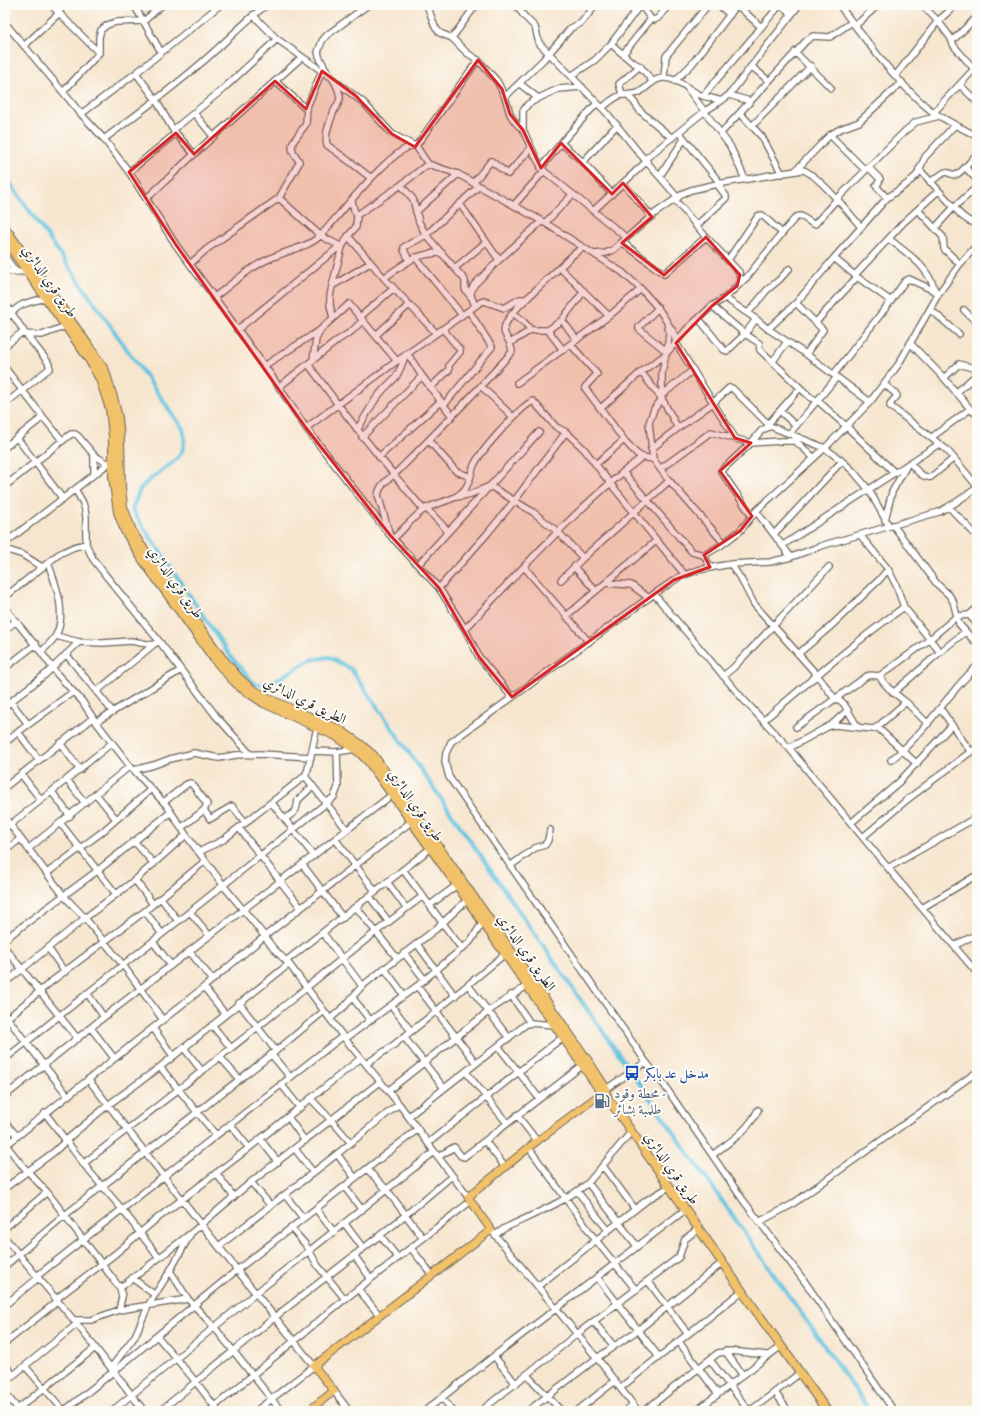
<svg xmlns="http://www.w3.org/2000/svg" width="982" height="1416" viewBox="0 0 982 1416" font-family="'EB Garamond',Amiri,serif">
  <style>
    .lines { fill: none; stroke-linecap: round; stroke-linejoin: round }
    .canal { stroke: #62c3e0; stroke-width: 4 }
    .minor-casing { stroke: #69635b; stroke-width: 8 }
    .major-casing { stroke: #69635b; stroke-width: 9 }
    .highway-casing { stroke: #69635b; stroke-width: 10 }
    .minor { stroke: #fff; stroke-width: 5.5 }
    .major { stroke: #f2c26a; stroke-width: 7 }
    .highway { stroke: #f2c26a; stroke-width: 8 }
    .marked { fill: #d62828; fill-opacity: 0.2; stroke: #d62828; stroke-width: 3; stroke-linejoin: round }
    .labels { text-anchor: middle; stroke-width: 4; stroke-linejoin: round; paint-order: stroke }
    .street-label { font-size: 14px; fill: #1c1c1c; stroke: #fdfcf7 }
    .transit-label { font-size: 14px; fill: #164399; stroke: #fdfcf7; text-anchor: start }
    .service-label { font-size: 14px; fill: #4e5e75; stroke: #fdfcf7; text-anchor: start }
  </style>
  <rect width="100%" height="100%" fill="#fdfcf7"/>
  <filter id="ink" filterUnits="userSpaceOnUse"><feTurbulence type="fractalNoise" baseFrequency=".025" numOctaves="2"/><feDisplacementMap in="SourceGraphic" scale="8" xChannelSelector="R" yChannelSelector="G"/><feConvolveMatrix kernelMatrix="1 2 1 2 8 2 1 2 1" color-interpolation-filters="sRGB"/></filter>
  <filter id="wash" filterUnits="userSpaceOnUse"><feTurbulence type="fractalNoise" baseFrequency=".012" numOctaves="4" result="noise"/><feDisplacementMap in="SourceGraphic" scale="16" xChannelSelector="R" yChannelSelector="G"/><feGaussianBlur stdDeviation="0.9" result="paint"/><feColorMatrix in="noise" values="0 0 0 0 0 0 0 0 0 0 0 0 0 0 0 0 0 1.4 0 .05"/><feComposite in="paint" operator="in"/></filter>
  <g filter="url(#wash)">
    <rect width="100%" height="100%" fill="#f7e6cf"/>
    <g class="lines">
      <path class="canal" d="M5 176 183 429C192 462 159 467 142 487 137 493 135 503 132 510L231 657 256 685 273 682 311 660 329 657 351 669 587 1009 870 1411"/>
    </g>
  </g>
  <g filter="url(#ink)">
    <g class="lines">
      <defs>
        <path id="minor" d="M51 5 99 53
          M134 5 161 52
          M162 5 144 21 116 22 107 25 101 30 99 37V53L63 92 81 114 104 139 129 172 176 245 271 375 306 428 390 535 439 588 465 629 479 657 512 697
          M368 5 327 35 322 41 318 52C321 69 338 79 340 97 340 102 336 107 334 111 330 121 324 135 327 145L353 164 371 178
          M427 5 435 27 440 33 452 38 467 53 478 60 497 81 505 97 510 114 515 122 523 130 535 156 544 171 627 238
          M518 5 519 9 524 16 535 27 539 43 606 112 640 154 678 198
          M641 5 651 19
          M719 5 730 15
          M737 5 761 27
          M781 5 792 14
          M839 5C867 41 894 80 929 109 944 120 961 128 977 136
          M922 5 938 21 950 37 954 46 974 69
          M253 15 277 39 322 71
          M5 23 63 92
          M855 26 878 5
          M452 38 476 5
          M952 41 977 17
          M611 44 632 62 640 66 653 82
          M24 46 56 16 64 5
          M795 52 831 88
          M623 54 651 19 654 20 658 18 669 5
          M751 66 769 81
          M136 73 156 100 173 130 194 154
          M896 75 938 21 956 5
          M571 76 595 60 611 44 640 5
          M664 77 666 56 708 5
          M275 81 306 109
          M335 81 364 103 392 134 413 145
          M675 81 692 64 737 5
          M520 84 538 98
          M960 85 977 102
          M688 89 730 146 745 179
          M622 94 619 84 640 66
          M627 95 634 102 640 111 672 138
          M729 95 750 101
          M703 96 780 5
          M505 97 543 60 571 28 581 23 596 5
          M602 108C607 104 616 95 623 95 628 94 633 95 638 93 647 89 654 77 664 78 679 78 690 92 703 96 710 98 715 98 721 101
          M934 112 976 67
          M194 113 213 136
          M740 113 762 137 782 174
          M81 114 136 73 220 5
          M752 126 811 66
          M173 130 222 90 277 39
          M523 130V111L528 104 543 96 558 89 582 87
          M679 132 720 183
          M721 133 806 41 813 36 830 37 852 22
          M830 135 865 170
          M104 139C136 115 169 91 200 64 223 45 243 23 266 5
          M561 143 583 162 617 125
          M416 146 428 164 458 174 479 186 542 221 622 272 641 289 658 308 667 322 669 332 668 343 662 373V399L654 409 649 423 653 459 667 478 724 543
          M645 159 705 111 721 101 729 95 799 5
          M583 162 612 194
          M868 167 880 179 879 182 876 186 887 198
          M965 167 977 180
          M541 168 561 143 597 103
          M919 169 962 216 969 221 977 223
          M795 171 830 135 840 129 859 122 902 82
          M129 172 176 133
          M660 176 684 139
          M930 182 945 172C948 172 952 175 955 175 960 175 973 158 977 154
          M473 183 491 161 508 174 531 148
          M623 183 652 217
          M401 185 413 199 419 222 426 235 465 280V289L471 297
          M147 198 203 146 302 57
          M279 198 321 236 342 247
          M675 200 706 237 739 272 740 278 738 284
          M460 204 499 260
          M514 205 544 171
          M918 210 943 237 944 249 960 264
          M593 211 647 161
          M416 212 458 174
          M357 215 401 185 428 164
          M545 223 572 195
          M696 226 726 198V196L717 184
          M935 228 954 207 977 187
          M348 236 384 278 436 333
          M889 239C908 254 927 265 935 290
          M622 242 664 274 706 237
          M595 254 606 253 613 250 654 214 684 193 691 190 717 184 802 170C815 171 851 215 861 227
          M5 257 16 272
          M415 257 462 315
          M834 258 857 277 891 301 834 374
          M409 260 404 250V247L426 235 479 186
          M728 260 758 216 762 215 782 233
          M190 264 207 249 279 198 299 163V161L293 152 292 147 293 142 306 124 307 107 322 71 331 77
          M455 268 486 242
          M560 268 609 316
          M5 271 28 272
          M855 275 903 223 938 191
          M384 278C406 263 415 253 442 253
          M332 286 370 263
          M213 298C232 284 250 267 271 258 287 250 309 248 322 234 337 218 396 142 416 146L478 60
          M725 298 756 319 768 329 806 354 870 402
          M891 301 905 281 909 279 937 292
          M5 303 25 333 48 362 50 368 5 404
          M796 303 823 330 806 354
          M475 305C471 297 469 293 474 285L499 260 542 221
          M712 306 745 334 759 343 760 350 811 398 818 401 846 426 895 473
          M658 308 639 327V329L666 351
          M930 309 959 334
          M964 310 977 323
          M513 313 522 320 531 330
          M748 313 767 290 779 280 789 269
          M360 317 394 288
          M333 318 330 305V296L332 286 342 247 348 236 356 227 357 215 354 210 352 201
          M699 319 724 350 727 351 745 334 756 319
          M5 320C19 303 25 303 46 298
          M562 320 577 340
          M816 322 857 277
          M668 324 674 333 676 343 735 438
          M768 329 796 303 834 258 887 198 907 184 917 175 925 157 955 125
          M237 330 340 246
          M548 330 563 350
          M376 335 409 305
          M510 343 531 330H548L562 320 584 291
          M910 343 944 378 972 411 977 414
          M571 345 597 374 585 387V388L624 440 636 453 642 457 653 459
          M5 346 20 334 42 335 66 326
          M407 353 422 376 452 416
          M313 360 316 339 320 331
          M773 361 787 342
          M308 364C345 415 383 463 424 510
          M264 366 320 330 349 304 397 361
          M5 368 43 417 5 447
          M641 372 662 399 678 428 651 449
          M944 378 959 364 977 369
          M517 383 609 316 641 289
          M884 384 896 394 897 396 890 404V406L947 450 977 486
          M481 386 513 417
          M279 387 338 340 352 331 363 320
          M430 388 449 370V365L460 352V350L443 329
          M956 393 977 374
          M662 395 693 370
          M444 405 492 347 469 311
          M601 408 641 372 665 355 687 329 712 306 725 298 747 277 784 231 796 217 801 216 813 224H815L837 199 905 131 916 122 939 116
          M780 411 796 426
          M43 417 62 440
          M768 424 800 388
          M306 428 397 361 481 302 484 301 504 308 520 299H526
          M678 428 713 403 729 388H732L770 426 825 448 842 461 853 471 869 490 889 526
          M357 430 375 400 383 390 396 377 401 367 405 356
          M790 433 837 377
          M362 437 422 376
          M932 437 970 409
          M17 438 63 499
          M429 441 456 471 470 477
          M94 455V474
          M379 457 441 401
          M910 463C916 469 922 479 931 477L954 458
          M596 464 624 440
          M660 469 711 432 751 443 782 441H795L800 445 814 458
          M623 472 692 552 704 555
          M5 486 71 434H75L78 436 94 455 108 464
          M75 489 83 503 85 510 86 517V544L93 559 107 577 159 641 216 716 251 755
          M457 497 471 494 490 486 533 512 558 532 583 558
          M949 507 977 536
          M426 508 448 531
          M756 511 791 557
          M752 516 721 471 751 443 761 431 770 426
          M885 520 892 492 906 467
          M893 525 937 584 949 595 953 601 959 624 977 644
          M389 532 378 495C380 482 393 477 401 468 439 430 476 392 512 352 512 345 508 340 505 334 501 325 513 313 519 306L575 253 583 248
          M774 534 842 461
          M860 535 888 569 896 585 904 607 940 652
          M393 539C403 530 414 516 425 509 437 502 456 501 465 489 471 481 471 471 475 463 483 449 520 407 533 401L556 427 566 432 584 449 610 483 685 575
          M5 543 113 460
          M783 545 939 444
          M5 549 23 555 42 567
          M731 564 742 581 754 604 817 675 835 699 841 701 844 704 857 726
          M418 565 539 432
          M524 567 589 642
          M574 567 596 591
          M710 567 704 555 720 546 740 531 756 511 825 448 870 402 898 365 939 293 960 264 977 245
          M561 580 583 558 669 481
          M606 583 631 585 649 598
          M439 588 487 534 515 500 566 432
          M654 594 743 699 789 748 888 868 977 973
          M5 597 59 554 74 547 86 544
          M5 608 41 652 57 674 82 701 93 718 130 766 167 806 186 835 227 890 259 929 273 948 289 964 345 1039 399 1104 468 1197
          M969 615 977 624
          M566 616 656 541
          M465 629C521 570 577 507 642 457
          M5 630 16 621
          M56 636 79 642 103 643 131 641 153 645 159 641
          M41 652C46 647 53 641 56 635 67 614 56 584 48 563
          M66 654 113 712
          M798 654 830 627 880 579 888 569
          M5 668 36 644
          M723 676 733 668 829 567
          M879 676C886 688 896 694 907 703 914 710 921 717 928 724
          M97 691 153 645
          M893 693 940 652 965 632
          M11 702 28 724
          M5 706 46 674 79 642
          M940 708 970 751
          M764 720C810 681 855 642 904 607
          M96 722 181 670
          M830 726 848 710
          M796 727 867 676C872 674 876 677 881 675L929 640 957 616 969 615 977 608
          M877 727 917 764
          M18 732 39 760
          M5 743 18 732 73 692
          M60 743 80 770
          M789 748 829 726 835 725 873 729 877 727 906 702
          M312 751 337 752 355 749
          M891 760C916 740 934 715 954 691 961 682 969 674 977 666
          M134 770 154 765 170 759 194 753 219 758 236 755 260 754 311 757
          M21 774 41 800
          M305 776 347 830
          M67 780 85 803
          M5 787 93 718
          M52 792 70 816
          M96 794 116 819
          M164 802 187 784 190 783 192 784 207 804 204 810 181 828
          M272 803 314 856
          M204 810 210 819 232 806 246 823
          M5 818 64 896 85 918 123 965 163 1020
          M285 819C296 811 296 813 298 800L313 786
          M851 823 899 782 951 726
          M61 824 116 894
          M10 825 112 743
          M239 828 301 908
          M863 837 908 799 977 747
          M335 839 376 892
          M134 841 154 864
          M28 849 130 766
          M5 851 20 839
          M199 852 223 840 305 776 308 769 317 727
          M302 864 343 918
          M510 866 535 848 545 845 548 840 550 830
          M888 868 977 817
          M404 871 462 949
          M47 873 102 832 151 789
          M135 880 153 904
          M388 883 406 908
          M370 897 388 921
          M161 898 178 921
          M430 905 457 885
          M356 907 397 958
          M922 908 977 875
          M145 911 162 934
          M190 912 209 935
          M323 933 362 986
          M5 939 97 871 171 812
          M153 942 171 965
          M417 944 455 996
          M954 946 977 934
          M5 948 78 1039
          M48 948 65 972
          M189 951 213 980
          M404 953 425 980
          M286 961 431 848
          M384 968 404 995
          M5 983 85 918 135 880 186 835
          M468 985 509 1038
          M417 986 476 1063
          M204 987 225 1014
          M87 993 104 1017
          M511 995 530 1023
          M352 997 370 1020
          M239 1003 276 1051
          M391 1005 411 1031
          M5 1015 68 1096
          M330 1019 345 1006 362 986 436 929 467 900
          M5 1020 52 981 145 911 205 861
          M212 1025 231 1048
          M91 1028 114 1058
          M153 1028 173 1056
          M404 1037 444 1088
          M345 1039 417 986 453 956 470 942 483 922
          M498 1046 539 1098
          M184 1048 201 1070
          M271 1054 290 1077
          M220 1057 239 1079
          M5 1059 334 797 338 787 337 752
          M646 1062 662 1082 743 1200 805 1282 894 1411
          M366 1064 391 1047 423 1022 505 954
          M160 1067 216 1135
          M466 1072 507 1123
          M88 1079 237 1270 314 1366 256 1411
          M281 1084 300 1108
          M606 1089 646 1062 449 777 445 762 446 753 451 742 654 594 679 577 698 570 731 564 770 562 791 557 824 545 939 512 955 503 977 488
          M388 1091 493 1008 527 986
          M5 1096 104 1017 335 839 393 794
          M311 1099 332 1121 351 1143
          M45 1113 90 1172 122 1209 159 1258
          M517 1115 537 1141
          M409 1116 525 1025 530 1023 554 1025
          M288 1117 305 1141
          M5 1122 17 1136
          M230 1124 249 1148
          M260 1139 278 1162
          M485 1141 505 1167
          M428 1143 563 1037
          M6 1145 21 1164 47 1192 120 1288 122 1297 119 1310
          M5 1146 204 987 265 936 412 821
          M529 1148 595 1239 636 1290
          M295 1149 313 1172
          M337 1154 355 1178
          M712 1155C730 1142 748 1131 758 1110
          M438 1157 454 1147 461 1156 464 1157 583 1065
          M83 1164C152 1110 222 1056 290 1001 334 965 377 930 423 896
          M603 1166 635 1209
          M367 1169 387 1190 423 1238
          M216 1173 234 1197
          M251 1182 271 1206
          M588 1183 637 1246
          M344 1186 362 1210
          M5 1188 54 1152 72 1135 108 1105 160 1067 289 964
          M577 1191 608 1230
          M285 1195 303 1218
          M316 1209 334 1232
          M759 1222 791 1205 977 1072
          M345 1224 363 1248
          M5 1228 47 1192
          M291 1228 305 1244 318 1266 345 1299
          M491 1230 597 1358 638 1411
          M380 1235 398 1258
          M495 1235 505 1228C532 1215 565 1202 588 1183L631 1132
          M5 1238 77 1324 144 1411
          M219 1246 337 1154 399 1104
          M411 1248 432 1275
          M354 1255 371 1279
          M5 1266 65 1215 276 1051 324 1011
          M170 1271 188 1299
          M37 1276 343 1036
          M597 1277 659 1357
          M132 1278 155 1295
          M648 1281 688 1334
          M538 1286 647 1200 669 1187
          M120 1288 190 1234 251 1182 380 1082
          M358 1289 380 1316
          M56 1299 115 1254 154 1221 249 1148 361 1058
          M5 1305 38 1278
          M73 1320H91L119 1310 188 1299 215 1328 281 1411
          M594 1322 614 1346
          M157 1336 196 1382 218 1411
          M679 1342 718 1394
          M5 1343 58 1301
          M725 1351 742 1374
          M494 1356 516 1384
          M710 1360 749 1411
          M5 1364 13 1375
          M25 1366 64 1411
          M111 1368 135 1336 149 1304 170 1271 190 1235
          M527 1375C538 1387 550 1398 561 1411
          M5 1382 77 1324
          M620 1388 742 1291
          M334 1391 349 1411
          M775 1392 788 1411
          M5 1393 18 1409
          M442 1398 453 1411
          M15 1411 95 1348
          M64 1411 113 1372 237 1270 418 1129
          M112 1411 256 1293 434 1152
          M160 1411 275 1317 397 1222 452 1176
          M209 1411 345 1299 471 1201
          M425 1411 494 1356 685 1210
          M481 1411 577 1334 679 1257 685 1239 698 1229
          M528 1411 597 1358 638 1330 722 1263
          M577 1411 615 1381
          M625 1411 633 1405
          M644 1411 718 1353 730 1351 767 1355
          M696 1411 781 1346
          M750 1411 800 1373"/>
        <path id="major" d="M308 1411 334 1391 314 1366 491 1230 468 1197 537 1141 606 1090"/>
        <path id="highway" d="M5 228 88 345 105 371 114 401 118 418 120 440 121 487 123 507 132 531 140 544 221 657 239 678 250 688 271 700 340 730 360 744 373 755 416 815 588 1061 606 1089V1095
          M5 240 89 359 100 379 110 409 113 436V477L118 512 125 531 143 560 215 660 231 678 240 687 264 703 336 736 359 752 369 762 457 885 602 1093 606 1095 742 1291 827 1411"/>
      </defs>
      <use href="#minor" class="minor-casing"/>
      <use href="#major" class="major-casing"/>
      <use href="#highway" class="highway-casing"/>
      <use href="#minor" class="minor"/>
      <use href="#major" class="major"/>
      <use href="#highway" class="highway"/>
    </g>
  </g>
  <path class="marked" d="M478 60 502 89 510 114 523 130 541 168 561 143 612 194 623 183 652 217 622 243 664 275 706 237 740 275 737 286 712 306 676 343 735 438 751 443 720 471 752 516 740 531 704 555 710 567 674 580 512 697 479 657 439 588 390 535 306 428 176 245 129 172 176 133 194 154 275 81 306 109 322 71 356 96 392 134 415 147Z"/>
  <defs>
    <symbol id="bus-bare" viewBox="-9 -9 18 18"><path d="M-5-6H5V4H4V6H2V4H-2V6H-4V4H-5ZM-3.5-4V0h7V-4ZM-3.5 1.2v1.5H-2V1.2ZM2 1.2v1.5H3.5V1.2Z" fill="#1a4fb4" stroke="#fdfcf7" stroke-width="2.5" paint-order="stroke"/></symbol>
    <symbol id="fuel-bare" viewBox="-9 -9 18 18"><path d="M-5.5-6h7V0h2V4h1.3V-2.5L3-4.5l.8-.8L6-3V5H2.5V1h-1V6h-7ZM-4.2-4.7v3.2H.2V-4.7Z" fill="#5c6f8a" stroke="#fdfcf7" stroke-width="2.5" paint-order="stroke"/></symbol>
  </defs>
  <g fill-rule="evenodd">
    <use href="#bus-bare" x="621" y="1062" width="22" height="22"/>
    <use href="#fuel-bare" x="591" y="1090" width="22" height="22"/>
  </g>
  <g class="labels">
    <g class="street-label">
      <text transform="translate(50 281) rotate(55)" y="5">طريق قري الدائري</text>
      <text transform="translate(176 582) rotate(55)" y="5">طريق قري الدائري</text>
      <text transform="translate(305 700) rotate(26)" y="5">الطريق قري الدائري</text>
      <text transform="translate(416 805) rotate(55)" y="5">طريق قري الدائري</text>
      <text transform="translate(527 952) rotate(55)" y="5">الطريق قري الدائري</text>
      <text transform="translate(672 1168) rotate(55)" y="5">طريق قري الدائري</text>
    </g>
    <g class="transit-label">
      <text x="644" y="1078">مدخل عد بابكر</text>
    </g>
    <g class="service-label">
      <text x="614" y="1098">محطة وقود -<tspan x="614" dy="16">طلمبة بشائر</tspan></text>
    </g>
  </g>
  <rect width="982" height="1416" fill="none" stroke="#fdfcf7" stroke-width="20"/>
</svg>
